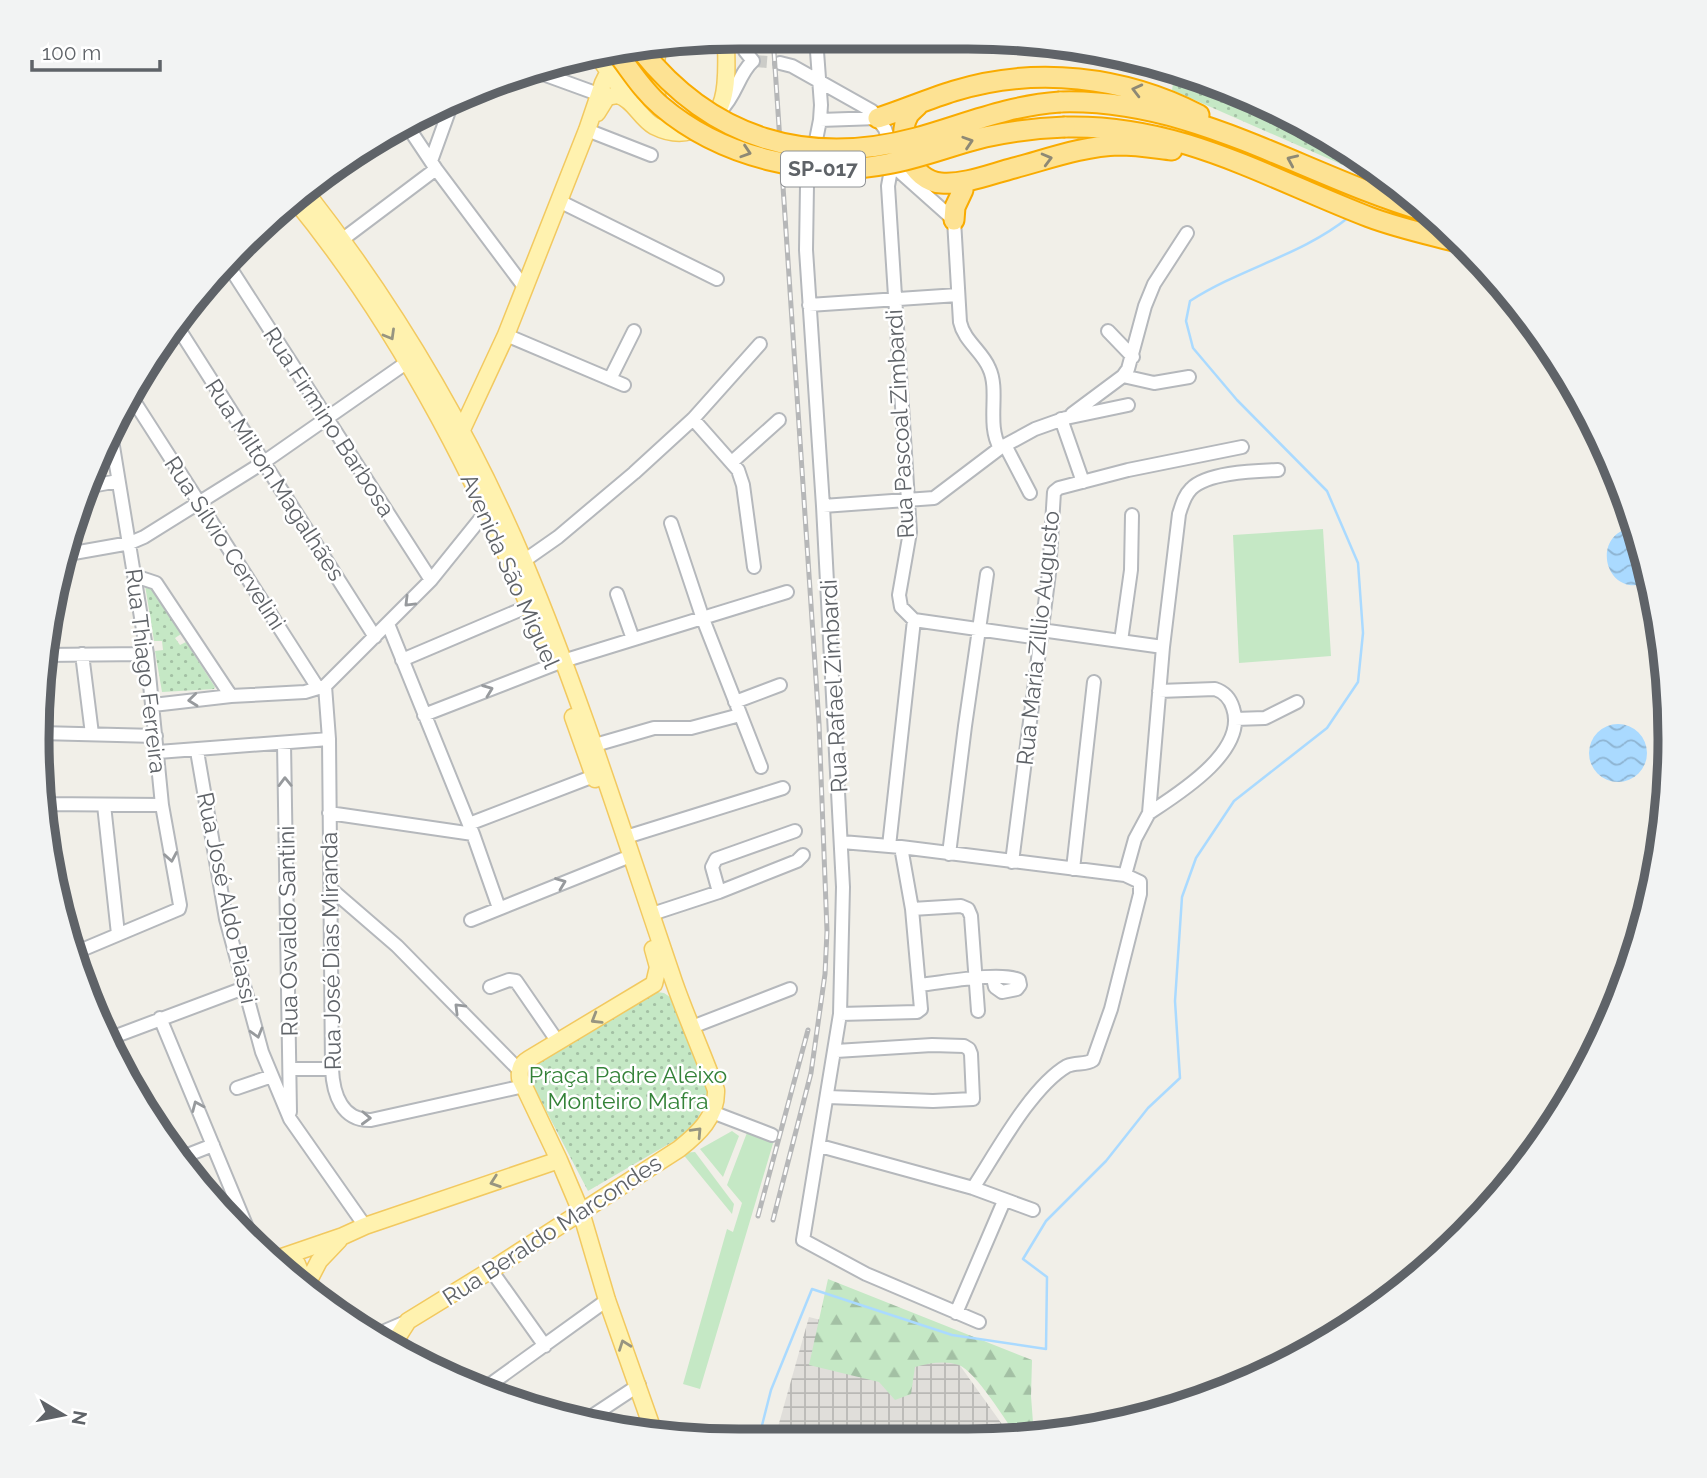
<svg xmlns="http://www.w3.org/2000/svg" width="1707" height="1478" viewBox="0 0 1707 1478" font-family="Raleway,sans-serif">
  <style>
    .industrial { fill: url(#industrial-grid) }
    .grass { fill: #c5e8c5 }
    .forest { fill: url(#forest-firs) }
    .park { fill: url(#park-dots) }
    .water { fill: url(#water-waves) }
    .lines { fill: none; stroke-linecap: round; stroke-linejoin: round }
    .stream { stroke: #aadaff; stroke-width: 2.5 }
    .minor-tunnel { stroke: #ccccc8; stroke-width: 12; stroke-dasharray: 12 6; stroke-linecap: butt }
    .minor-casing { stroke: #b5b8bc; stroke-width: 16 }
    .major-casing { stroke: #f2c960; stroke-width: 19 }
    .highway-casing { stroke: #f9ab00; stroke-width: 23 }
    .minor { stroke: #fff; stroke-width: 12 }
    .major { stroke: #fff2af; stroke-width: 16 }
    .highway { stroke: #fde293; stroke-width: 19 }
    .rail-casing { stroke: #b6b7b8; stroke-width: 5 }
    .rail { stroke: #fff; stroke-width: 2.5; stroke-dasharray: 8; stroke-linecap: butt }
    .highway-bridge-casing { stroke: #f9ab00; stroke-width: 23; stroke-linecap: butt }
    .highway-bridge { stroke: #fde293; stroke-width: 19 }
    .oneway { stroke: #8e8975 }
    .oneway2 { stroke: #979581 }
    .oneway3 { stroke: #979a9d }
    .labels { text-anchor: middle; stroke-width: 5; stroke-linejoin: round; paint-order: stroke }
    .shield { fill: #fff; stroke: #8f9295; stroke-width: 2 }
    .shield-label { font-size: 21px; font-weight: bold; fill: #5f6368 }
    .street-label { font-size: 23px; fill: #5f6368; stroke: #fff }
    .park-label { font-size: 23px; fill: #348238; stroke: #fff }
    .rim { fill: none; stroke: #5f6368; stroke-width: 9 }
  </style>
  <defs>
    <pattern id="industrial-grid" width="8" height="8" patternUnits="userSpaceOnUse" patternTransform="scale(1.75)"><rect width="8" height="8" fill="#e0deda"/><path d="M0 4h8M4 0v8" fill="none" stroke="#b9b8b5"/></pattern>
    <pattern id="forest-firs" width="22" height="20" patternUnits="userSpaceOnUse" patternTransform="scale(1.75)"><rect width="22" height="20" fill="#c5e8c5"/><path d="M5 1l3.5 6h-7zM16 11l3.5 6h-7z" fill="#a3c0a4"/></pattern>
    <pattern id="park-dots" width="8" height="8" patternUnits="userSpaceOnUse" patternTransform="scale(1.75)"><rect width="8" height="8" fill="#c5e8c5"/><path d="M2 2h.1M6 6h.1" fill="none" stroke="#a3c0a4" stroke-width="1.8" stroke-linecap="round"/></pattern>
    <pattern id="water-waves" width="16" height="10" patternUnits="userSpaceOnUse" patternTransform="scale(1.75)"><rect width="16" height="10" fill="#aadaff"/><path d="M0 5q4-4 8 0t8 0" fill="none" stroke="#8eb4d2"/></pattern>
  </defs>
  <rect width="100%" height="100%" fill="#f1efe8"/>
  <path class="industrial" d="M809 1317 951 1353 1004 1427 1015 1439 774 1441Z"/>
  <path class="grass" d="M1323 529 1331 656 1239 663 1233 535Z
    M748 1130 774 1140 700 1389 683 1384 727 1229 733 1232 742 1203 727 1185Z
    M732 1131 739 1136 723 1177 700 1149Z
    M695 1152 734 1204 732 1214 682 1153Z"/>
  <path class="forest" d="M828 1279 1032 1360 1031 1396 1034 1436 1018 1439C1008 1423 975 1371 959 1365 944 1360 930 1363 915 1367L911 1394 895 1400 879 1382 809 1365Z"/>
  <path class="park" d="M1175 70 1193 74 1279 109 1399 185 1368 176 1172 90Z
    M145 585 150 586 181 634 175 638 180 645 186 642 215 687 214 689 162 692 155 651 163 650 162 641H154Z
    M657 992 664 993 673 999 709 1083 708 1098 691 1131 588 1191 529 1078 530 1069 537 1063Z"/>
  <path class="water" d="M1636 527 1649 582C1604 601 1588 531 1636 527Z
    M1589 753a29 29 0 1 1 58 0a29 29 0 1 1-58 0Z"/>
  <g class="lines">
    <path class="stream" d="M1385 189 1394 181
      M758 1441 771 1390 812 1289 952 1335 1046 1349 1047 1277 1023 1259 1046 1221 1106 1161 1148 1108 1180 1078 1175 1001 1182 897 1196 858 1234 801 1327 728 1358 682 1363 633 1358 563 1327 491 1237 400 1193 348 1186 321 1190 301C1241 268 1302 255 1349 217"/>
    <path class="minor-tunnel" d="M755 61 780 63"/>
    <defs>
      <path id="minor" d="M742 37 745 51 753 61
        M816 38 821 105 820 120 807 185 806 250 823 506 843 887 840 1014 803 1240 866 1274 979 1322
        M780 63 792 66 872 111 885 129 899 171 954 220 960 322C964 341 982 351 989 368 1000 391 986 424 1000 448
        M532 70 598 94
        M721 110C736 96 739 73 753 61
        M820 120 878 118
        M406 124 436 169 525 288
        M587 130 651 155
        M431 161 453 100
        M559 201 717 279
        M265 223 297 203
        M343 239 436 169
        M227 263 431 580
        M809 305 958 295
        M175 323 375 637
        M1108 331 1133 357
        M506 335 624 385
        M1123 376 1154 383 1189 377
        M610 379 634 331
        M132 398 318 688
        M1072 414 1123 376 1128 369 1145 306 1154 284 1187 233
        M693 419 738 470 743 485 754 567
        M1061 419 1083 482
        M1005 445 1030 493
        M732 462 779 420
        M86 487 118 481
        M823 506 934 498 1000 448 1035 429 1066 418 1128 405
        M671 523 703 619 761 767
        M68 554 130 543 144 537 264 462 406 363
        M518 565 558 537 634 473 693 419 760 344
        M135 576 156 583 231 696
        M617 594 633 639
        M914 620 1040 638
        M388 624 473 834 499 908
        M1041 630 1163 647
        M1121 641 1131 570 1132 515
        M82 654 92 734
        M43 655 147 654
        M402 660 529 606
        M325 686 329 739 332 1069C333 1094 342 1121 371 1120L524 1086
        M735 702 780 685
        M153 705 231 696 305 692 325 686 431 580 485 513
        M424 715 563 661 787 592
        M1235 719 1265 718 1297 702
        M40 733 156 736
        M284 743 290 1112
        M595 745 654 728H691L740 715
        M197 751 226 919 262 1052 290 1119 365 1226
        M158 752 329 739
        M39 772 47 829
        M42 804 162 805
        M104 805 118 934
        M329 813 473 834
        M1149 813C1178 794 1248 751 1233 708 1230 698 1224 692 1215 689L1159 691
        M469 824 594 776
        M626 837 783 788
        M842 842 901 847 1125 875 1140 882V894L1111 1009 1093 1060C1086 1065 1076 1062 1067 1066 1031 1087 996 1153 973 1188
        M889 846 914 620 901 607 899 595 910 532 888 186 890 175 896 163
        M949 854 965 726 987 574
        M1012 862 1049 573 1054 492 1059 488 1128 470 1242 447
        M1073 869 1094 682
        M1125 875 1135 839 1149 813 1163 647 1179 514C1182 505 1184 496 1191 489 1207 472 1256 471 1278 470
        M331 889 397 946 519 1070
        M719 892 712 867 716 859 795 831
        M912 909 961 906 968 909 971 916 978 1011
        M652 914 719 892 797 861 803 855
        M471 920 623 859
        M72 954 179 909 180 905 162 805 147 654 111 434
        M919 985C942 983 999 971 1019 980L1020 985 1017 989 1002 992 995 987 993 978
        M490 987 509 980 516 981 558 1042
        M840 1014 917 1012 921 1009 912 909 901 847
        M160 1018 251 1237
        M692 1027 790 989
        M108 1039 244 988
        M290 1069H332
        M237 1088 272 1076
        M828 1097 933 1101 973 1099 971 1054 969 1049 964 1046 932 1045 836 1051
        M712 1112 772 1135
        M820 1146 973 1188 1033 1210
        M180 1158 213 1145
        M491 1270 545 1346
        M956 1313 1004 1201
        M373 1336 408 1321
        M396 1339 412 1357
        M481 1391 607 1300
        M583 1422 639 1385"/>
      <path id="major" d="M658 47 654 79 659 106
        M597 55 629 100
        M597 113 607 97 618 95C634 100 640 118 654 126 666 132 678 135 691 131 733 119 726 73 726 39
        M305 191C394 305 469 431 525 564 582 700 626 842 674 982 687 1019 703 1054 716 1090 717 1117 698 1134 679 1149L491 1270 408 1321 392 1346
        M294 199C405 334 485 496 550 657
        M459 436 506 335 587 130 603 83 609 71 630 51
        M573 717 595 779
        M653 949 658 967 654 984
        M276 1259 343 1236 365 1226 559 1160
        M277 1259 297 1264 305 1284
        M306 1286 319 1261 339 1240
        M654 1433 607 1300 581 1212 559 1160 520 1078C519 1068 521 1064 529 1059L654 984"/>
      <path id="highway" d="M1060 102C1195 98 1303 176 1428 212
        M919 104C916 108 910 112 908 116 895 140 912 181 941 183 964 185 991 174 1014 168 1048 159 1083 146 1119 145 1137 145 1155 148 1172 150
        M878 118C903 110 928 99 954 91 1035 66 1124 76 1199 115
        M1065 127C1180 124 1265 177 1369 217 1398 228 1431 235 1461 243
        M954 220 955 207 963 190"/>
    </defs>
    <use href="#minor" class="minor-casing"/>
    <use href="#major" class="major-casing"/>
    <use href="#highway" class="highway-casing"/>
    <use href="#minor" class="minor"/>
    <use href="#major" class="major"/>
    <use href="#highway" class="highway"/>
    <defs>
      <path id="rail" d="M773 37 819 724 827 931 825 974 811 1073 773 1220
        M758 1216 808 1030"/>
    </defs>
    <use href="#rail" class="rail-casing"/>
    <use href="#rail" class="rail"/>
    <defs>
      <path id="highway-bridge" d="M641 50C712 139 807 167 916 138 966 124 1006 106 1060 102
        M617 53C631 71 643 91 661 106 721 157 811 179 887 164 921 158 952 145 985 137 1012 131 1038 128 1065 127"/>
    </defs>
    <use href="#highway-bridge" class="highway-bridge-casing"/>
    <use href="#highway-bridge" class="highway-bridge"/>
  </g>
  <defs><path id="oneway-chevron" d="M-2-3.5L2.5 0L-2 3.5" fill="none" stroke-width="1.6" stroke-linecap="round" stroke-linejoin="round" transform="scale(1.75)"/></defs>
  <g class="oneway">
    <use href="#oneway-chevron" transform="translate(1137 90) rotate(-166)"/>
    <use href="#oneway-chevron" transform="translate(968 142) rotate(-18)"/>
    <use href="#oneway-chevron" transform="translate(746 152) rotate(18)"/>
    <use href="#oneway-chevron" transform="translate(1047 159) rotate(-15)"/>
    <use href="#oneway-chevron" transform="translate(1292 160) rotate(-156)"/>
  </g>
  <g class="oneway2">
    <use href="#oneway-chevron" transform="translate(390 335) rotate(60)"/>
    <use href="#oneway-chevron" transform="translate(596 1019) rotate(149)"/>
    <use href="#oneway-chevron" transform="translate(697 1132) rotate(-47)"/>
    <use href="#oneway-chevron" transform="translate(495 1182) rotate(161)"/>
    <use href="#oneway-chevron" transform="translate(624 1345) rotate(-110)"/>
  </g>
  <g class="oneway3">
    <use href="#oneway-chevron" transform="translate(409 602) rotate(135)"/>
    <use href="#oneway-chevron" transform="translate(488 690) rotate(-21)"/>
    <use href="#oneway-chevron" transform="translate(193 700) rotate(174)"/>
    <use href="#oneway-chevron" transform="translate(285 782) rotate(-91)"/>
    <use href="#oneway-chevron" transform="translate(171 857) rotate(80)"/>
    <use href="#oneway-chevron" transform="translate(561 883) rotate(-21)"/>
    <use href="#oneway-chevron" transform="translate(459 1008) rotate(-135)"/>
    <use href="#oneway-chevron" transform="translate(257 1033) rotate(74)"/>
    <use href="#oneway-chevron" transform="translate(197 1106) rotate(-113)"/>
    <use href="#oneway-chevron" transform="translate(366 1118) rotate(2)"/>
  </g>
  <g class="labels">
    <rect class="shield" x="781" y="151.5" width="84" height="35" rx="5"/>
    <g class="shield-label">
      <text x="823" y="176">SP-017</text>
    </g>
    <g class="street-label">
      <text transform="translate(329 422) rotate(57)" y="8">Rua Firmino Barbosa</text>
      <text transform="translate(900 424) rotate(-93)" y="8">Rua Pascoal Zimbardi</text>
      <text transform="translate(275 480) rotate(57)" y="8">Rua Milton Magalhães</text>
      <text transform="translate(225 543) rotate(57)" y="8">Rua Sílvio Cervelini</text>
      <text transform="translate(510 571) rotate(66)" y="8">Avenida São Miguel</text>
      <text transform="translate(1038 638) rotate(-84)" y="8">Rua Maria Zillio Augusto</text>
      <text transform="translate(146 671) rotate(83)" y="8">Rua Thiago Ferreira</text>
      <text transform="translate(834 686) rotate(-93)" y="8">Rua Rafael Zimbardi</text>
      <text transform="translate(227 898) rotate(78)" y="8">Rua José Aldo Piassi</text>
      <text transform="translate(288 931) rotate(-91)" y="8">Rua Osvaldo Santini</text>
      <text transform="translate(331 951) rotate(-91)" y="8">Rua José Dias Miranda</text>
      <text transform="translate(552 1230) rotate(-33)" y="8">Rua Beraldo Marcondes</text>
    </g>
    <g class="park-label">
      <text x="628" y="1083">Praça Padre Aleixo<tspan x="628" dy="26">Monteiro Mafra</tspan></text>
    </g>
  </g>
  <path d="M0 0H1707V1478H0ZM739 49H968A690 690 0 0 1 1658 739V739A690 690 0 0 1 968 1429H739A690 690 0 0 1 49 739V739A690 690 0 0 1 739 49Z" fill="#f2f3f3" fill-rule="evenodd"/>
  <path class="rim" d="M739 49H968A690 690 0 0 1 1658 739V739A690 690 0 0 1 968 1429H739A690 690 0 0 1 49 739V739A690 690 0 0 1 739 49Z"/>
  <g transform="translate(63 1415) rotate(100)" stroke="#ffffff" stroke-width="5" paint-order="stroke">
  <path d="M0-5L12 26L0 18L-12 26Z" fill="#5f6368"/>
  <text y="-10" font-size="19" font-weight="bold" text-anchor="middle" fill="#5f6368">N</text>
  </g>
  <path d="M32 60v10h128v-10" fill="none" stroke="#5f6368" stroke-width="3.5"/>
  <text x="42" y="60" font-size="21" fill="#5f6368" stroke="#ffffff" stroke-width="5" paint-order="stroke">100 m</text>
</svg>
